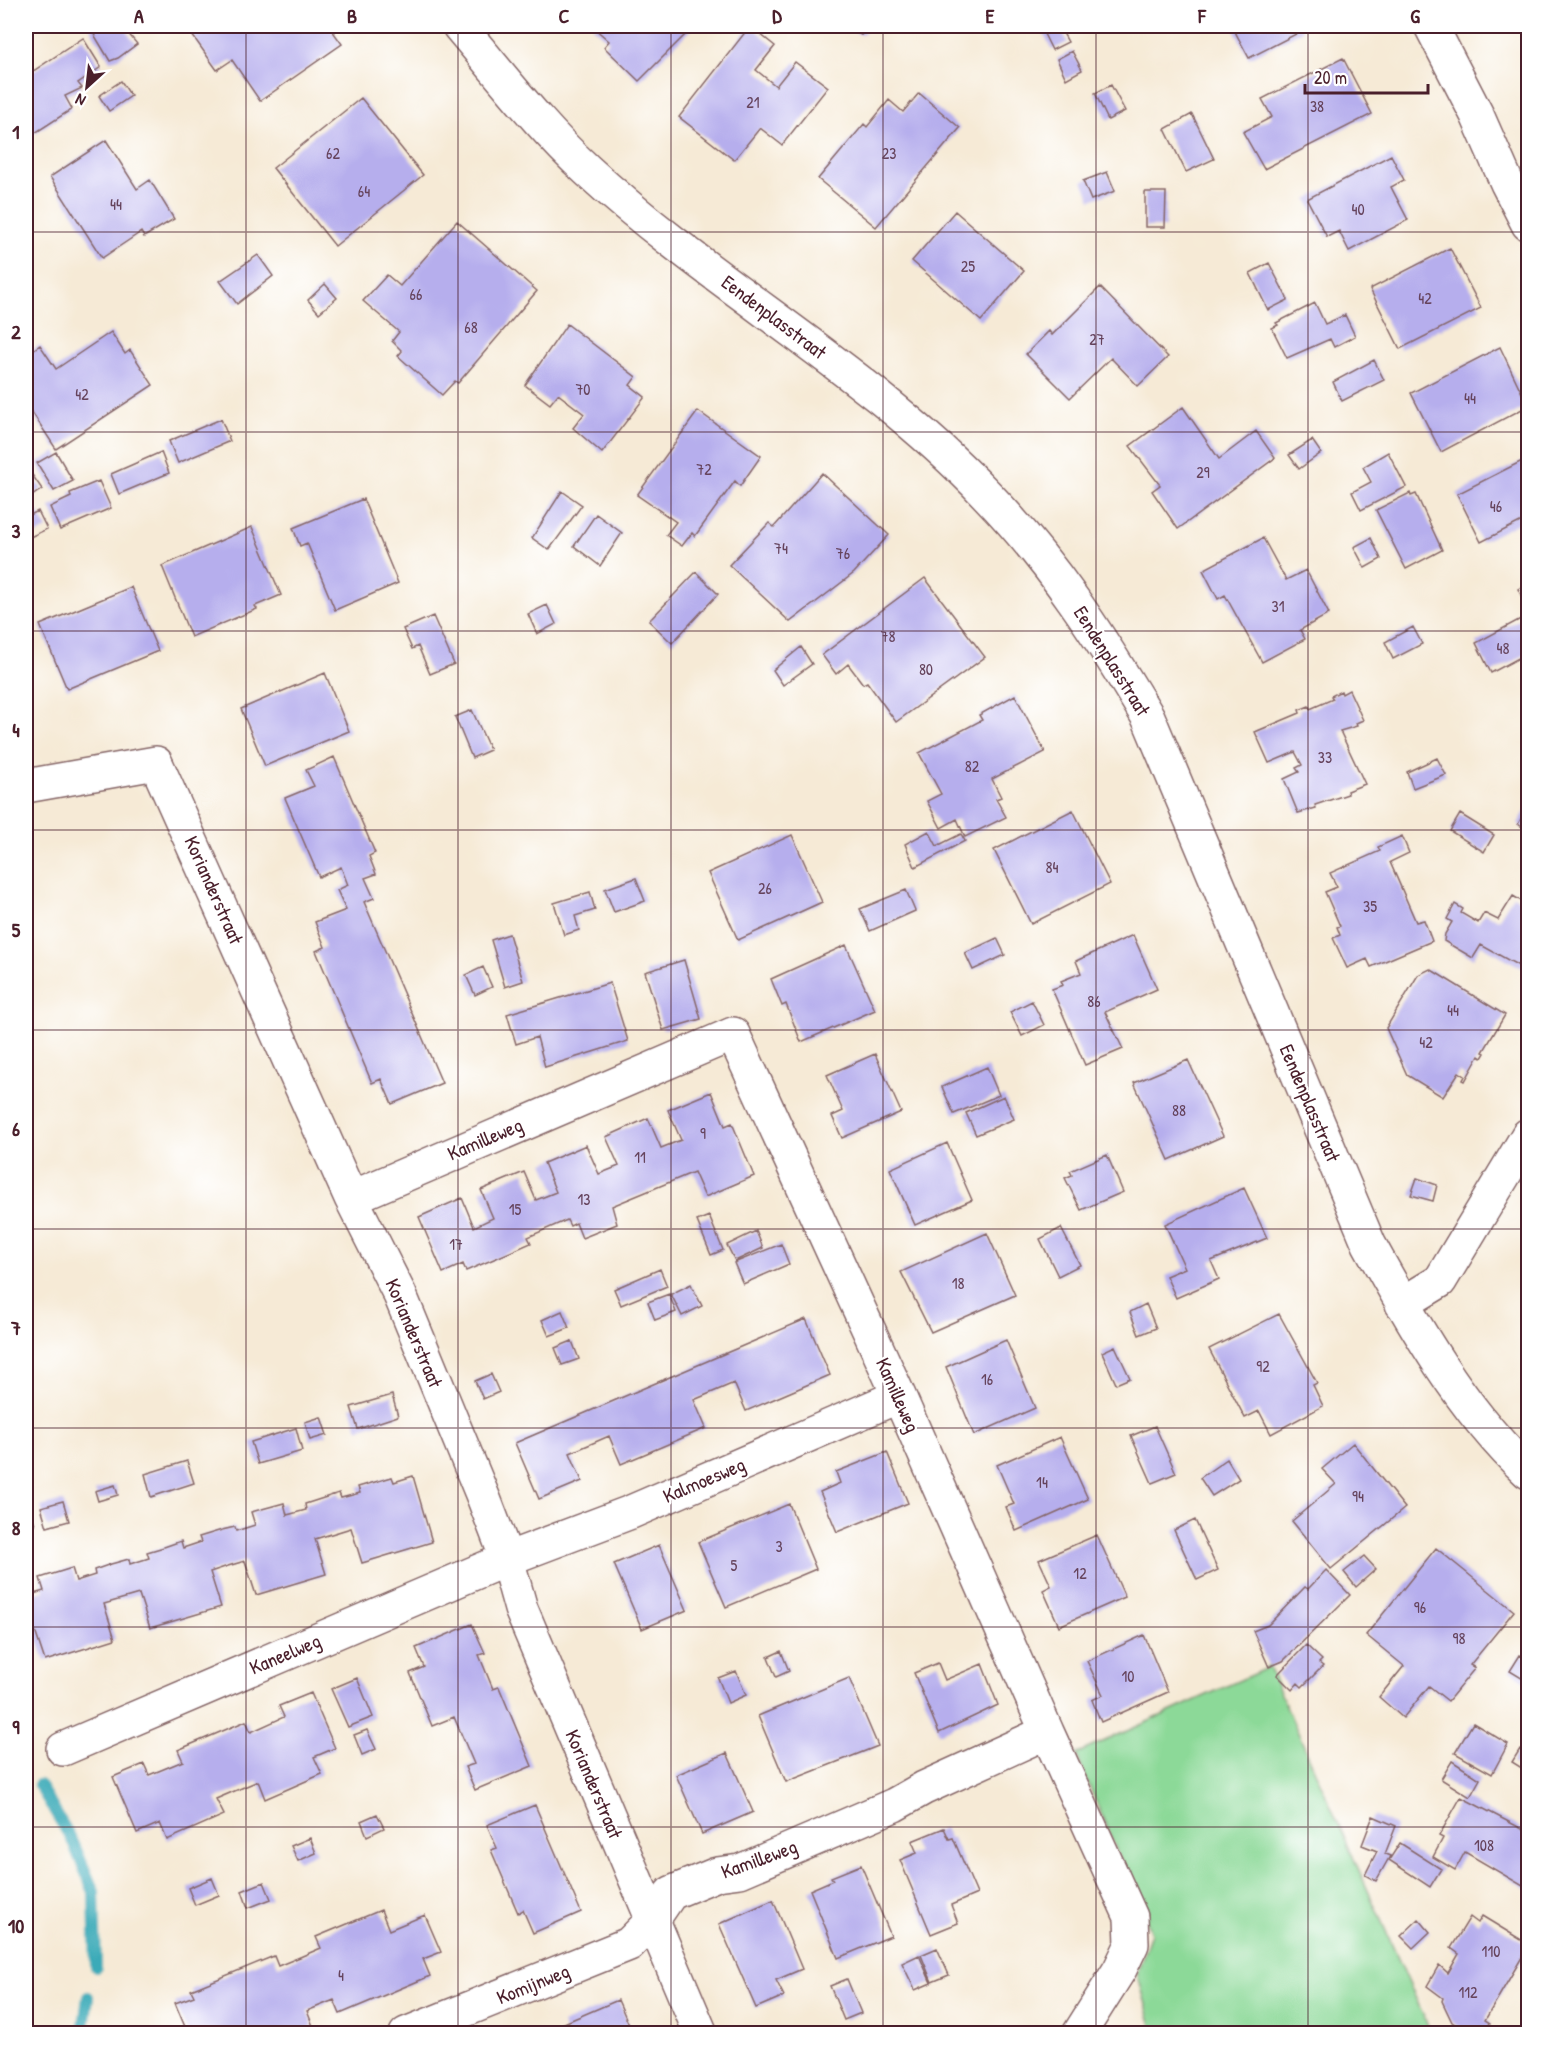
<svg xmlns="http://www.w3.org/2000/svg" width="1554" height="2059" viewBox="0 0 1554 2059" font-family="'Patrick Hand',sans-serif">
  <style>
    .grass { fill: #8cd998; stroke: #6b7c62; stroke-width: 1.5 }
    .lines { fill: none; stroke-linecap: round; stroke-linejoin: round }
    .stream { stroke: #3baab8; stroke-width: 12 }
    .building { fill: #b6aeed }
    .street-casing { stroke: #866667; stroke-width: 36 }
    .street { stroke: #fff; stroke-width: 33 }
    .grid { fill: none; stroke: #4a1f2b; stroke-width: 1.5; stroke-opacity: 0.55 }
    .labels { text-anchor: middle; stroke-width: 4.5; stroke-linejoin: round; paint-order: stroke }
    .number-label { font-size: 16px; fill: #65435c }
    .street-label { font-size: 20px; fill: #4a1f2b; stroke: #fff }
    .neatline { fill: none; stroke: #4a1f2b; stroke-width: 2 }
    .grid-label { font-size: 20px; text-anchor: middle; font-weight: bold; fill: #4a1f2b }
  </style>
  <rect width="100%" height="100%" fill="#fff"/>
  <filter id="ink" filterUnits="userSpaceOnUse"><feTurbulence type="fractalNoise" baseFrequency=".0167" numOctaves="2"/><feDisplacementMap in="SourceGraphic" scale="12" xChannelSelector="R" yChannelSelector="G"/><feConvolveMatrix kernelMatrix="1 2 1 2 8 2 1 2 1" color-interpolation-filters="sRGB"/></filter>
  <filter id="wash" filterUnits="userSpaceOnUse"><feTurbulence type="fractalNoise" baseFrequency=".008" numOctaves="4" result="noise"/><feDisplacementMap in="SourceGraphic" scale="24" xChannelSelector="R" yChannelSelector="G"/><feGaussianBlur stdDeviation="1.35" result="paint"/><feColorMatrix in="noise" values="0 0 0 0 0 0 0 0 0 0 0 0 0 0 0 0 0 1.4 0 .05"/><feComposite in="paint" operator="in"/></filter>
  <g filter="url(#wash)">
    <rect width="100%" height="100%" fill="#f6ead6"/>
    <path class="grass" d="M1269 1667 1431 2033H1154L1137 1973 1151 1933 1076 1754Z"/>
    <g class="lines">
      <path class="stream" d="M39 1785 72 1840 94 1892 96 1967
        M83 2034 88 1997"/>
    </g>
    <g id="blocks">
      <path class="building" d="M89 26H137L127 32 137 44 118 58 110 61Z
        M195 26H329L342 44 260 101 232 60 217 70 190 32Z
        M592 26H694L639 81 604 47 609 41Z
        M750 26 775 46 756 70 776 86 795 62 828 87 782 145 760 128 734 160 679 117Z
        M845 26H870L861 35Z
        M940 26H962L961 32 940 28Z
        M1052 26H1059L1068 42 1052 50 1042 30Z
        M1232 26H1300L1302 31 1249 58Z
        M83 38 101 67 78 83 82 88 65 96 72 109 35 133 32 128 26 132V76Z
        M1072 51 1082 70 1066 79 1057 59Z
        M1343 58 1372 114 1264 169 1243 132 1272 117 1262 99Z
        M121 81 131 96 109 111 99 96Z
        M1111 85 1125 111 1108 120 1095 93Z
        M919 93 960 128 876 227 818 179 864 124 867 127 889 100 903 112Z
        M361 98 423 175 335 246 273 168Z
        M1192 114 1214 159 1186 172 1165 129Z
        M106 140 137 189 150 180 174 219 144 237 141 232 102 258 50 177Z
        M1391 155 1404 180 1391 187 1408 220 1349 251 1339 231 1327 237 1307 199Z
        M1107 172 1115 191 1091 200 1083 181Z
        M1145 192H1166L1165 227H1145Z
        M955 211 1024 271 981 321 912 261Z
        M457 221 537 291 458 383 455 381 442 395 398 356 402 351 392 341 399 332 363 301 387 275 400 286Z
        M1450 248 1481 308 1400 349 1370 289Z
        M258 255 273 276 237 304 220 281Z
        M1269 263 1288 300 1268 310 1250 273Z
        M325 284 337 298 319 313 308 300Z
        M1100 287 1168 357 1138 386 1111 358 1070 398 1026 354 1049 331 1052 335Z
        M1315 303 1325 324 1345 315 1355 336 1334 347 1330 339 1287 358 1272 328 1278 325 1276 323Z
        M567 324 636 377 630 385 645 397 602 453 573 428 584 414 558 394 550 404 525 385Z
        M111 332 125 354 130 350 153 385 56 449 26 403V355L40 345 56 369Z
        M1500 347 1528 406 1441 452 1411 393Z
        M1374 360 1384 380 1342 401 1333 382Z
        M1183 407 1219 459 1256 431 1275 458 1178 529 1152 491 1160 485 1130 446Z
        M698 411 761 456 740 486 735 481 695 536 692 533 682 546 666 535 676 522 637 495Z
        M221 419 230 441 178 463 169 441Z
        M1312 440 1321 453 1299 469 1289 455Z
        M56 452 73 481 54 491 37 463Z
        M161 452 169 473 119 494 111 474Z
        M1388 452 1406 487 1361 510 1352 492 1371 482 1363 467Z
        M1528 458V518L1481 542 1457 494Z
        M28 469 42 489 26 500V471Z
        M822 473 889 535 854 573 790 622 729 565 769 523 774 527Z
        M99 481 111 508 60 530 50 507 71 497 70 493Z
        M562 491 582 505 549 550 532 538Z
        M1410 493 1411 496 1416 494 1442 550 1406 569 1376 510Z
        M363 499 398 583 335 610 307 543 300 546 293 528Z
        M38 511 47 529 26 539V517Z
        M596 514 622 533 600 566 574 546Z
        M252 527 281 595 255 606 257 609 191 637 162 566Z
        M1263 538 1286 580 1306 570 1329 614 1300 630 1305 639 1262 662 1225 595 1218 599 1203 570Z
        M1371 538 1381 559 1365 568 1354 547Z
        M696 572 718 594 672 643 649 621Z
        M925 578 985 657 896 722 867 682 863 684 848 664 836 674 822 655Z
        M1528 583V610L1518 589Z
        M131 587 158 651 67 689 40 625Z
        M547 605 556 624 537 634 528 614Z
        M1528 615V653L1491 673 1476 643Z
        M433 616 454 664 430 674 418 646 412 649 403 629Z
        M1413 627 1422 644 1393 659 1385 642Z
        M801 647 812 664 783 685 773 670Z
        M325 673 349 731 265 766 241 709Z
        M1349 690 1363 720 1356 723 1357 726 1340 731 1365 784 1347 791 1348 794 1315 805 1316 808 1298 813 1284 779 1299 772 1296 768 1302 765 1295 752 1269 763 1255 732 1300 713 1299 710 1309 706 1310 709 1333 699 1331 696 1341 691 1342 694Z
        M1015 695 1045 752 992 779 1001 797 996 799 1006 817 965 837 957 819 941 828 927 801 941 794 919 753 982 720 979 715Z
        M472 710 490 750 472 758 455 717Z
        M334 757 375 853 369 856 376 874 365 878 374 898 364 902 442 1083 392 1104 381 1079 372 1083 316 951 325 947 315 922 346 910 337 890 348 885 341 867 319 877 285 798 314 786 306 770Z
        M1437 758 1446 775 1413 788 1407 772Z
        M1528 807V831L1518 824Z
        M1073 810 1110 884 1031 924 994 850Z
        M1460 814 1494 835 1484 852 1450 831Z
        M929 831 937 846 961 834 965 841 915 867 905 844Z
        M792 835 822 902 738 940 708 873Z
        M1402 836 1409 853 1390 862 1416 922 1424 920 1432 941 1371 967 1367 959 1347 968 1333 938 1340 935 1337 927 1340 926 1325 892 1337 887 1330 873 1380 851 1378 847Z
        M636 878 645 901 614 912 605 889Z
        M906 890 915 911 870 931 860 909Z
        M590 892 595 910 575 916 579 930 564 935 554 903Z
        M1513 896 1528 905V971L1481 945 1473 958 1444 941 1445 934 1452 922 1447 919 1455 904 1463 909 1461 913 1478 923 1484 913 1498 920Z
        M509 934 523 981 505 987 491 940Z
        M1133 935 1157 989 1105 1012 1123 1049 1085 1065 1052 989 1063 985 1061 981 1081 973 1076 961Z
        M997 938 1005 955 973 970 965 953Z
        M846 945 875 1010 801 1042 786 1004 782 1006 771 979Z
        M684 960 701 1019 663 1030 645 972Z
        M483 967 492 987 475 995 466 975Z
        M1430 969 1505 1015 1483 1052 1485 1053 1482 1058 1479 1056 1465 1081 1463 1080 1465 1076 1459 1072 1443 1097 1407 1075 1386 1028 1418 975Z
        M610 983 628 1041 545 1067 537 1037 516 1044 507 1014Z
        M1032 1001 1044 1025 1022 1036 1010 1012Z
        M875 1054 901 1112 842 1138 832 1116 843 1111 827 1075Z
        M1188 1060 1223 1136 1169 1160 1134 1083Z
        M987 1067 999 1095 954 1114 942 1087Z
        M711 1092 725 1126 732 1123 754 1176 705 1197 694 1172 612 1206 617 1224 582 1238 576 1223 570 1226 567 1220 528 1237 531 1243 508 1253 466 1271 463 1264 443 1273 419 1217 462 1198 474 1227 493 1218 481 1190 524 1172 536 1200 556 1192 544 1163 586 1145 599 1174 619 1166 606 1137 648 1118 661 1148 681 1140 668 1110Z
        M1004 1096 1014 1119 976 1135 966 1113Z
        M947 1143 972 1200 915 1225 890 1169Z
        M1107 1155 1123 1192 1081 1210 1065 1178 1072 1175 1070 1171Z
        M1417 1178 1437 1185 1433 1201 1411 1195Z
        M1244 1188 1267 1238 1211 1261 1219 1279 1176 1298 1166 1276 1185 1268 1165 1224Z
        M709 1216 723 1250 711 1255 697 1221Z
        M1061 1228 1080 1265 1058 1276 1040 1239Z
        M756 1231 763 1248 735 1261 727 1245Z
        M987 1233 1015 1295 931 1332 901 1272Z
        M781 1244 789 1264 743 1284 734 1263Z
        M660 1269 667 1286 621 1305 614 1289Z
        M691 1284 702 1306 682 1316 671 1294Z
        M669 1294 676 1312 655 1320 648 1302Z
        M1146 1304 1156 1328 1139 1335 1130 1312Z
        M562 1311 569 1328 549 1336 542 1320Z
        M1279 1314 1317 1383 1313 1385 1323 1406 1271 1434 1259 1411 1245 1418 1209 1349Z
        M1528 1316V1332L1525 1330 1524 1332 1521 1328Z
        M806 1319 830 1375 746 1411 734 1383 694 1400 706 1428 621 1464 609 1436 570 1453 582 1481 539 1499 515 1443Z
        M1006 1340 1035 1408 974 1435 946 1367Z
        M572 1341 579 1359 562 1365 555 1348Z
        M1115 1346 1130 1378 1116 1384 1102 1352Z
        M491 1374 499 1392 483 1399 475 1381Z
        M392 1395 398 1416 358 1429 351 1407Z
        M321 1417 327 1435 310 1440 305 1422Z
        M1155 1426 1176 1473 1152 1483 1131 1436Z
        M296 1428 302 1451 258 1464 251 1442Z
        M1060 1437 1088 1499 1016 1531 1006 1507 1014 1504 997 1465Z
        M1353 1443 1405 1508 1331 1569 1292 1521 1336 1484 1322 1469Z
        M887 1452 908 1503 837 1532 820 1492 840 1483 836 1472Z
        M1227 1459 1239 1479 1212 1496 1200 1478Z
        M187 1461 194 1483 151 1497 145 1474Z
        M413 1476 432 1542 362 1563 351 1528 315 1539 326 1574 256 1595 245 1561 228 1566 210 1572 221 1607 150 1628 139 1594 104 1604 115 1639 45 1661 33 1625 26 1627V1596L44 1591 40 1578 72 1568 76 1581 95 1575 94 1570 111 1564 129 1559 130 1564 149 1558 147 1552 164 1547 181 1541 183 1548 201 1542 199 1537 222 1530 235 1527 236 1531 255 1525 251 1512 284 1503 287 1515 306 1510 305 1504 339 1493 341 1498 360 1493 358 1487 392 1477 394 1482Z
        M115 1485 118 1495 98 1501 95 1491Z
        M63 1501 69 1521 47 1527 41 1507Z
        M789 1504 816 1569 726 1607 698 1542Z
        M30 1510 35 1524 26 1527V1512Z
        M1195 1520 1218 1570 1197 1580 1174 1530Z
        M1097 1535 1125 1597 1059 1626 1043 1590 1051 1586 1039 1560Z
        M659 1545 687 1610 642 1629 614 1564Z
        M1436 1548 1514 1611 1470 1665 1475 1668 1448 1701 1429 1686 1403 1718 1379 1697 1404 1666 1366 1635Z
        M1364 1556 1376 1569 1356 1587 1344 1572Z
        M1326 1570 1350 1595 1283 1661 1269 1667 1253 1631 1268 1625 1305 1587 1308 1589Z
        M472 1624 485 1653 479 1655 493 1689 499 1687 532 1766 475 1790 465 1767 474 1764 454 1717 432 1726 410 1673 424 1667 416 1648Z
        M1144 1635 1168 1692 1101 1722 1092 1700 1103 1695 1087 1661Z
        M1306 1645 1322 1660 1319 1663 1323 1666 1302 1687 1298 1683 1292 1690 1277 1675Z
        M781 1651 789 1671 776 1677 768 1657Z
        M1520 1655 1528 1659V1682L1510 1671Z
        M938 1663 945 1680 982 1664 998 1705 939 1733 914 1673Z
        M736 1671 746 1695 728 1703 718 1678Z
        M357 1678 373 1717 348 1727 331 1689Z
        M849 1678 878 1746 786 1782 758 1716Z
        M311 1693 335 1748 314 1757 322 1774 265 1799 258 1781 216 1799 224 1815 167 1840 160 1823 137 1833 113 1777 144 1764 149 1775 183 1761 178 1750 246 1721 251 1732 284 1717 279 1706Z
        M1473 1723 1508 1744 1492 1774 1455 1753Z
        M367 1730 376 1749 362 1755 354 1735Z
        M1520 1749 1528 1754V1772L1512 1762Z
        M727 1753 753 1812 702 1834 676 1775Z
        M1452 1761 1480 1779 1470 1797 1441 1779Z
        M1461 1797 1528 1832V1889L1465 1852 1455 1870 1433 1857 1443 1838 1439 1836Z
        M535 1805 581 1912 533 1933 523 1910 518 1913 491 1850 497 1848 487 1825Z
        M377 1814 384 1828 367 1836 361 1821Z
        M1373 1816 1396 1826 1385 1854 1390 1856 1376 1881 1365 1875 1377 1851 1362 1845Z
        M944 1828 949 1839 953 1838 977 1894 951 1905 958 1923 931 1934 900 1860 917 1853 912 1841Z
        M310 1838 316 1853 298 1861 291 1846Z
        M1400 1843 1441 1869 1430 1887 1389 1860Z
        M861 1865 891 1936 838 1958 810 1890 833 1880 831 1877Z
        M212 1878 219 1895 195 1905 188 1888Z
        M264 1882 271 1899 248 1908 242 1891Z
        M773 1900 802 1969 776 1980 784 1996 756 2008 719 1924Z
        M381 1910 389 1930 425 1915 441 1952 423 1959 430 1976 340 2014 334 2000 307 2011 313 2026 295 2034H210L209 2030 188 2034 175 2003 194 1996 191 1990 274 1956 278 1966 300 1957 321 1948 316 1937Z
        M1482 1916 1528 1944V1947L1485 2020 1490 2023 1484 2034H1470L1452 2022 1442 2001 1443 1998 1427 1986 1439 1965 1448 1973 1459 1954 1451 1948 1470 1917 1478 1923Z
        M1419 1919 1430 1932 1413 1948 1401 1936Z
        M937 1948 949 1975 932 1982 921 1955Z
        M919 1955 931 1983 915 1990 902 1963Z
        M847 1979 861 2013 844 2020 830 1986Z
        M618 2000 633 2034H566L562 2024Z"/>
    </g>
  </g>
  <g filter="url(#ink)">
    <use href="#blocks" fill-opacity="0" stroke="#866667" stroke-width="1.5"/>
    <g class="lines">
      <defs>
        <path id="street" d="M459 26C500 74 540 127 587 170 713 286 867 369 986 494 1053 563 1099 635 1148 717L1369 1244C1412 1322 1462 1411 1528 1472
          M1431 26 1477 115 1507 183 1528 224
          M26 786 156 763 351 1198 400 1295 484 1499 507 1559 521 1609 701 2034
          M351 1198 733 1034 899 1396 1047 1732 924 1788 894 1805 740 1871 717 1874 671 1893 652 1921 629 1944 406 2034
          M1402 1304 1440 1281 1528 1135
          M1047 1732 1131 1917 1132 1944 1120 1969 1079 2034
          M63 1749 507 1559 631 1512 899 1396"/>
      </defs>
      <use href="#street" class="street-casing"/>
      <use href="#street" class="street"/>
    </g>
  </g>
  <path class="grid" d="M246 26V2034M458 26V2034M671 26V2034M883 26V2034M1096 26V2034M1308 26V2034M26 232H1528M26 432H1528M26 631H1528M26 830H1528M26 1030H1528M26 1229H1528M26 1428H1528M26 1627H1528M26 1827H1528"/>
  <g class="labels">
    <g class="number-label">
      <text x="753" y="108">21</text>
      <text x="1317" y="112">38</text>
      <text x="333" y="159">62</text>
      <text x="889" y="159">23</text>
      <text x="364" y="197">64</text>
      <text x="116" y="210">44</text>
      <text x="1358" y="215">40</text>
      <text x="968" y="272">25</text>
      <text x="416" y="300">66</text>
      <text x="1425" y="304">42</text>
      <text x="471" y="333">68</text>
      <text x="1097" y="345">27</text>
      <text x="583" y="395">70</text>
      <text x="82" y="400">42</text>
      <text x="1470" y="404">44</text>
      <text x="704" y="475">72</text>
      <text x="1203" y="478">29</text>
      <text x="1496" y="512">46</text>
      <text x="781" y="554">74</text>
      <text x="843" y="559">76</text>
      <text x="1278" y="612">31</text>
      <text x="888" y="642">78</text>
      <text x="1503" y="654">48</text>
      <text x="926" y="675">80</text>
      <text x="1325" y="763">33</text>
      <text x="972" y="772">82</text>
      <text x="1052" y="873">84</text>
      <text x="765" y="894">26</text>
      <text x="1370" y="912">35</text>
      <text x="1094" y="1007">86</text>
      <text x="1453" y="1016">44</text>
      <text x="1426" y="1048">42</text>
      <text x="1179" y="1116">88</text>
      <text x="703" y="1139">9</text>
      <text x="640" y="1163">11</text>
      <text x="584" y="1205">13</text>
      <text x="515" y="1215">15</text>
      <text x="456" y="1250">17</text>
      <text x="958" y="1289">18</text>
      <text x="1263" y="1372">92</text>
      <text x="987" y="1385">16</text>
      <text x="1042" y="1488">14</text>
      <text x="1358" y="1502">94</text>
      <text x="779" y="1552">3</text>
      <text x="734" y="1571">5</text>
      <text x="1080" y="1579">12</text>
      <text x="1420" y="1613">96</text>
      <text x="1459" y="1644">98</text>
      <text x="1128" y="1682">10</text>
      <text x="1484" y="1851">108</text>
      <text x="1491" y="1957">110</text>
      <text x="341" y="1981">4</text>
      <text x="1468" y="1998">112</text>
    </g>
    <g class="street-label">
      <text transform="translate(774 317) rotate(37)" y="7">Eendenplasstraat</text>
      <text transform="translate(1112 661) rotate(58)" y="7">Eendenplasstraat</text>
      <text transform="translate(214 890) rotate(66)" y="7">Korianderstraat</text>
      <text transform="translate(1310 1103) rotate(67)" y="7">Eendenplasstraat</text>
      <text transform="translate(485 1139) rotate(-23)" y="7">Kamilleweg</text>
      <text transform="translate(414 1333) rotate(67)" y="7">Korianderstraat</text>
      <text transform="translate(898 1395) rotate(66)" y="7">Kamilleweg</text>
      <text transform="translate(704 1480) rotate(-23)" y="7">Kalmoesweg</text>
      <text transform="translate(285 1654) rotate(-23)" y="7">Kaneelweg</text>
      <text transform="translate(594 1784) rotate(67)" y="7">Korianderstraat</text>
      <text transform="translate(759 1859) rotate(-20)" y="7">Kamilleweg</text>
      <text transform="translate(533 1984) rotate(-22)" y="7">Komijnweg</text>
    </g>
  </g>
  <rect width="1554" height="2059" fill="none" stroke="#fff" stroke-width="66"/>
  <g transform="translate(87 87) rotate(207)" stroke="#ffffff" stroke-width="4.5" paint-order="stroke">
  <path d="M0-4.5L10 22L0 15L-10 22Z" fill="#4a1f2b"/>
  <text y="-9" font-size="16" font-weight="bold" text-anchor="middle" fill="#4a1f2b">N</text>
  </g>
  <path d="M1305 84v9h123v-9" fill="none" stroke="#4a1f2b" stroke-width="3"/>
  <text x="1314" y="84" font-size="18" fill="#4a1f2b" stroke="#ffffff" stroke-width="4.5" paint-order="stroke">20 m</text>
  <rect x="33" y="33" width="1488" height="1993" class="neatline"/>
  <g class="grid-label">
    <text x="139" y="23">A</text>
    <text x="352" y="23">B</text>
    <text x="564" y="23">C</text>
    <text x="777" y="23">D</text>
    <text x="990" y="23">E</text>
    <text x="1202" y="23">F</text>
    <text x="1415" y="23">G</text>
    <text x="16" y="139">1</text>
    <text x="16" y="339">2</text>
    <text x="16" y="538">3</text>
    <text x="16" y="737">4</text>
    <text x="16" y="937">5</text>
    <text x="16" y="1136">6</text>
    <text x="16" y="1335">7</text>
    <text x="16" y="1535">8</text>
    <text x="16" y="1734">9</text>
    <text x="16" y="1933">10</text>
  </g>
</svg>
